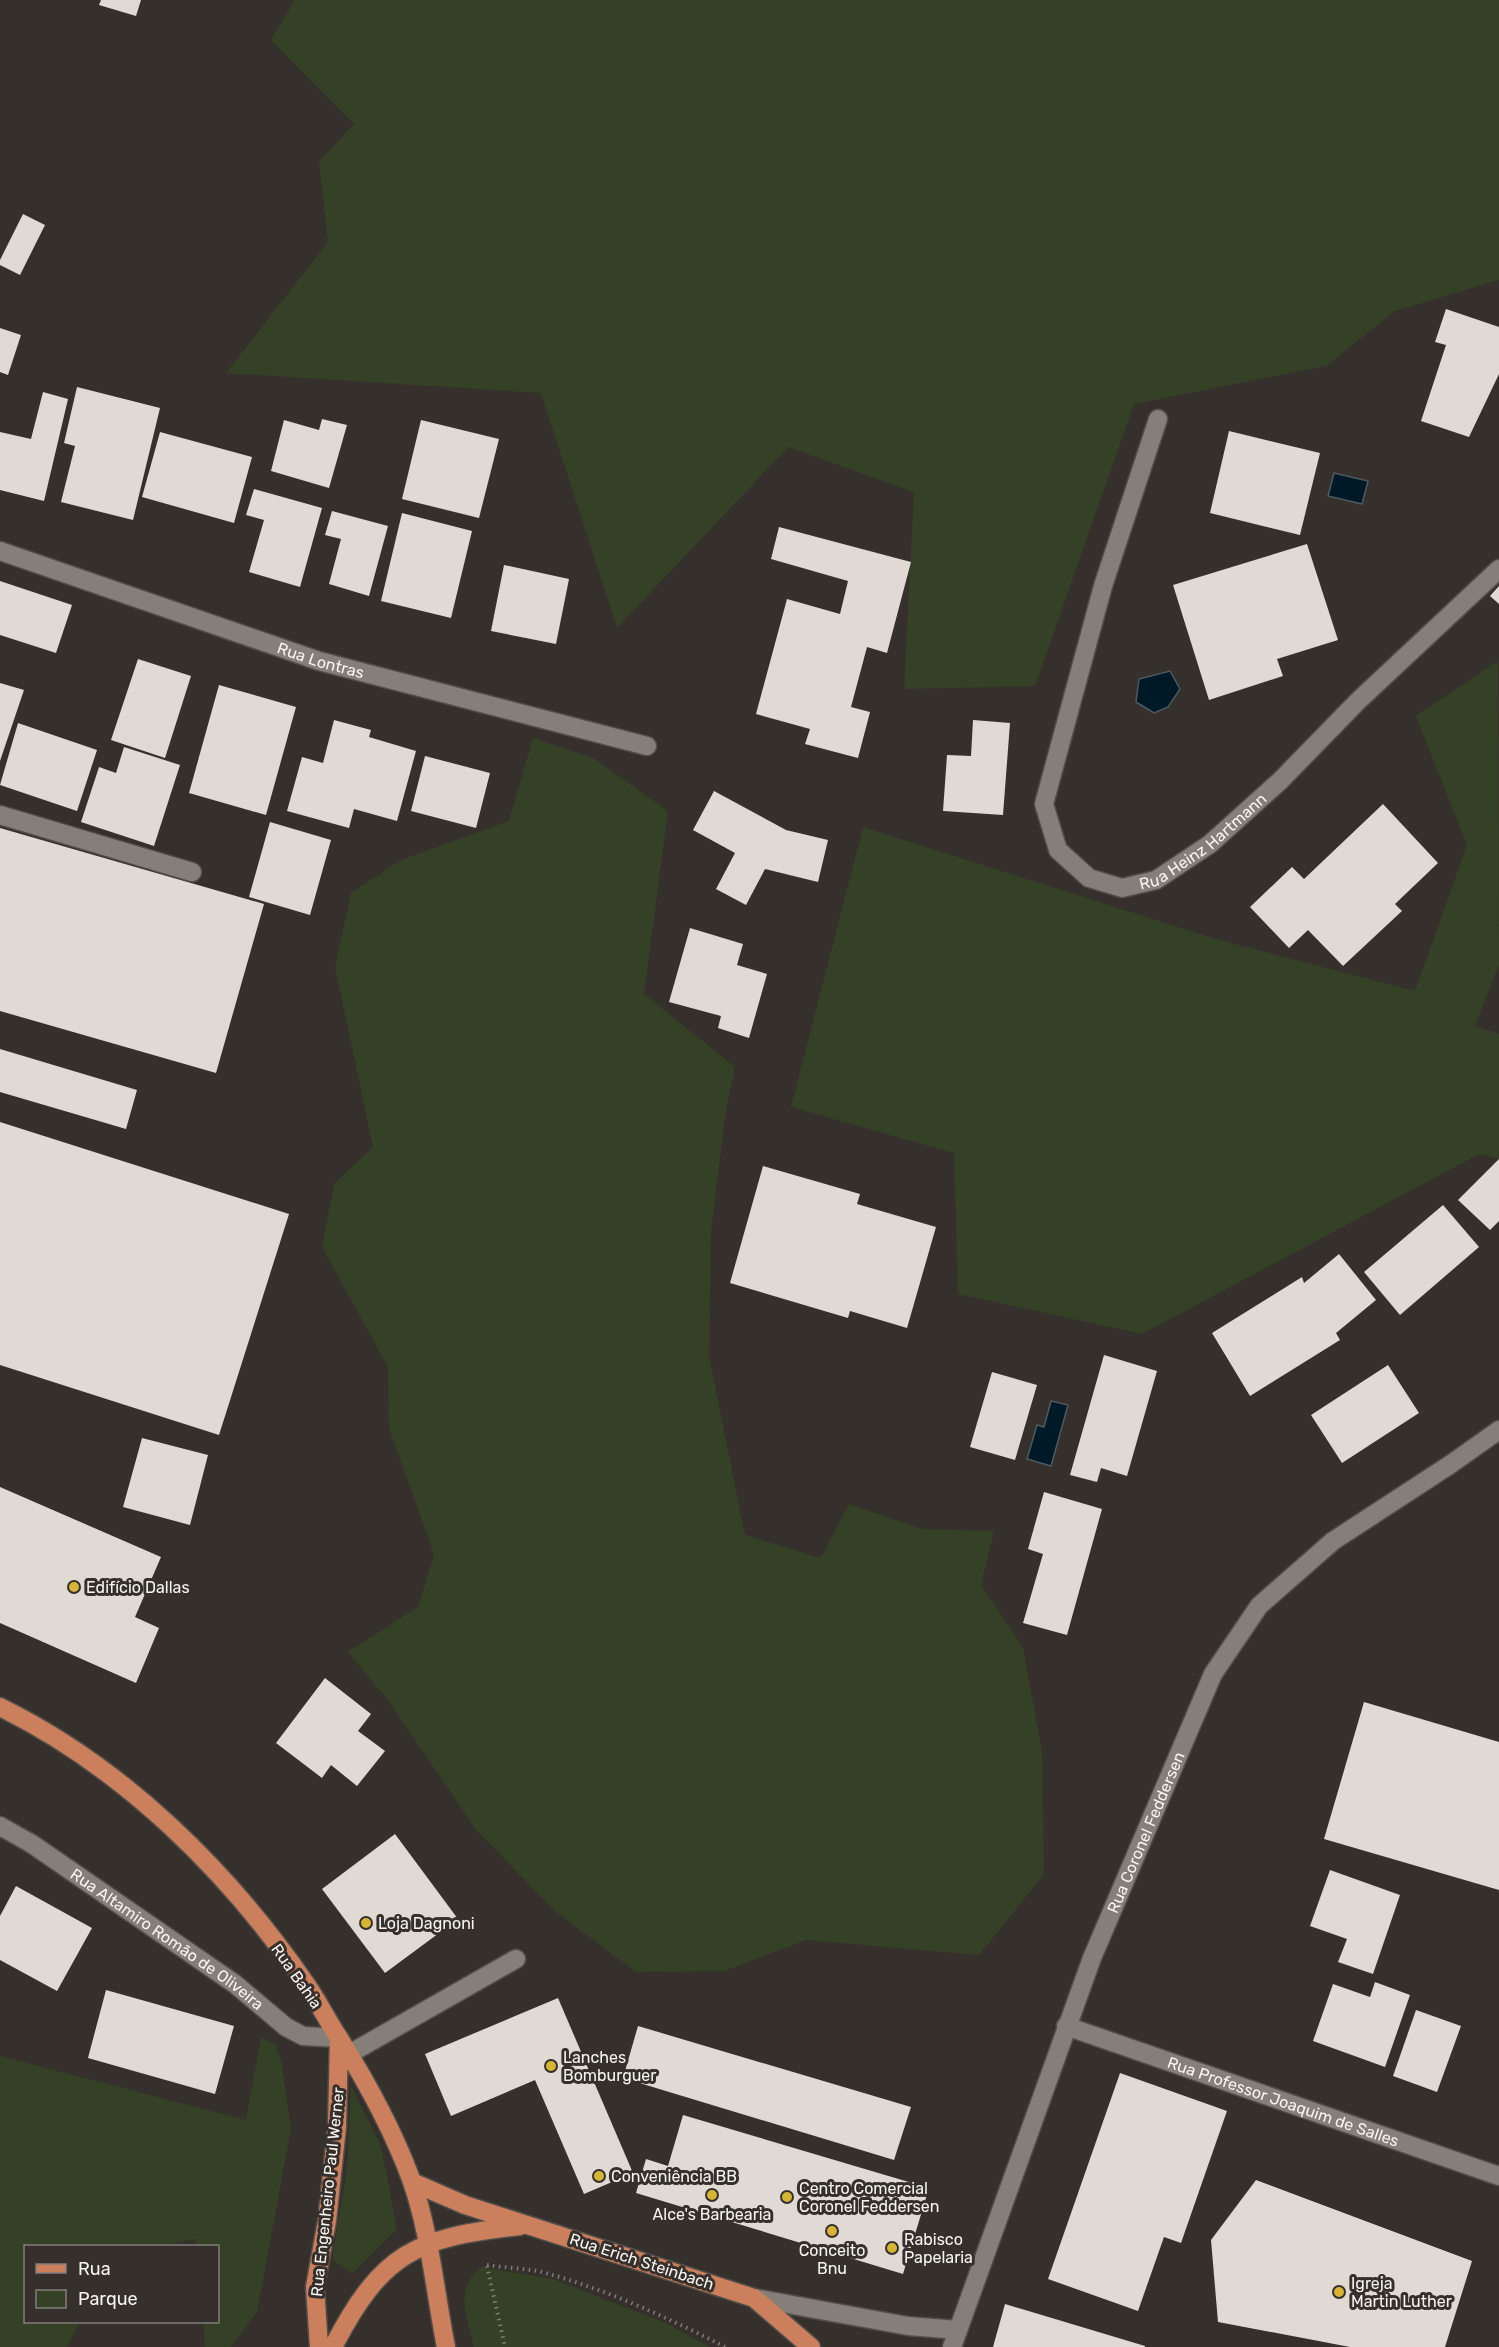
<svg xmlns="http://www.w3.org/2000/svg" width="1499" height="2347" viewBox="0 0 1499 2347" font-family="Rubik,sans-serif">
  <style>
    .green { fill: #354126 }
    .water { fill: #001926; stroke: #4a5b63; stroke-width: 1.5 }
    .building { fill: #e1d9d4 }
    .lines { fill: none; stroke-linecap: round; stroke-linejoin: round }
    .lane-casing { stroke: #514d49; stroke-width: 21 }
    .street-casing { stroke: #514d49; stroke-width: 21 }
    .primary-casing { stroke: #514d49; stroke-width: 21 }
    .path { stroke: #807c78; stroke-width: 4; stroke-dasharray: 1.5 4.5; stroke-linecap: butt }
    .lane { stroke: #857e79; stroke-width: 18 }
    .street { stroke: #857e79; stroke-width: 18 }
    .primary { stroke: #cc7f5c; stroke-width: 18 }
    .poi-dot { fill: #d7b434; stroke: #36302c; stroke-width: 2 }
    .labels { text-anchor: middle; stroke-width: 6; stroke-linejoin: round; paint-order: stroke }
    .street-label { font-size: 16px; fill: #f7f4f1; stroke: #36302c }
    .poi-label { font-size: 16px; fill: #f7f4f1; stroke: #36302c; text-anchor: start }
  </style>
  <rect width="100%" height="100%" fill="#36302c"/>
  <path class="green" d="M295 0H1499V280L1395 311 1326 366 1134 404 1035 686 904 689 914 492 788 447 617 628 541 393 226 373 328 242 319 162 354 124 271 40Z
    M1498 661 1499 964 1475 1026 1499 1034V1159L1479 1154 1142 1334 958 1294 954 1153 791 1107 863 827 1219 940 1415 991 1467 845 1416 716Z
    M533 738 593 758 668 811 644 994 735 1067 726 1109 711 1232 709 1355 745 1535 821 1558 849 1504 922 1529 994 1531 981 1585 1023 1648 1042 1752 1044 1874 979 1955 806 1940 724 1971 636 1972 556 1912 477 1831 387 1699 348 1652 418 1607 434 1554 389 1428 388 1367 322 1247 334 1184 373 1147 335 967 351 893 401 860 509 821Z
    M261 2037 275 2045 281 2060 291 2129 257 2312 231 2347H205L203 2322H218V2246H196L195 2239 158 2246H26V2322H80L67 2347H0V2056L246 2120Z
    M351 2086 381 2146 397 2229 352 2274 332 2259 347 2171Z
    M481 2267 552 2279 666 2323 710 2347H474C467 2315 453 2291 481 2267Z"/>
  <path class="water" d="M1334 473 1368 481 1362 504 1328 496Z
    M1170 671 1180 689 1168 707 1154 713 1136 702 1139 679Z
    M1051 1401 1068 1405 1051 1466 1027 1459 1037 1425 1044 1427Z"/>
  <path class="building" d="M101 0H141L136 16 99 5Z
    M23 214 45 225 20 275 0 265V260Z
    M1446 309 1499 327V374L1469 437 1421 421 1446 345 1435 342Z
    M0 328 21 335 8 375 0 372Z
    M77 387 160 408 133 520 61 502 75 446 64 443Z
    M43 392 68 399 44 501 0 490V432L31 439Z
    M322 419 347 425 329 488 271 471 284 420 319 430Z
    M421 420 499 439 479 518 402 499Z
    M1229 431 1320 453 1300 535 1210 513Z
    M160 432 252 457 234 523 142 497Z
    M254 489 322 508 300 587 249 572 264 520 246 515Z
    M332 511 388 526 369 596 329 584 341 539 325 535Z
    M402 513 472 531 451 618 381 601Z
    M779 527 911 562 887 653 867 647 851 707 870 712 858 758 805 744 810 729 756 714 787 599 840 614 848 581 771 559Z
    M1307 544 1338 640 1277 659 1283 676 1209 700 1173 585Z
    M504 565 569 579 556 644 491 631Z
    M0 581 72 605 56 653 0 635Z
    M1499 586V604L1490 596Z
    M138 659 191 676 165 758 111 740Z
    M0 683 24 690 0 761Z
    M219 685 296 707 266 815 189 793Z
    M334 720 371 730 369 737 416 751 397 821 354 809 349 828 287 811 302 757 323 763Z
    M973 720 1010 723 1003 815 943 811 947 755 971 756Z
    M18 723 97 750 77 811 0 785Z
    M124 747 180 765 154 846 81 822 99 767 116 773Z
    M425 756 490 773 476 828 411 811Z
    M714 791 786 830 828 840 818 882 765 869 746 905 716 889 735 853 693 830Z
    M1383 804 1438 863 1395 904 1402 911 1343 966 1308 930 1289 948 1250 907 1292 867 1304 879Z
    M270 822 331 840 310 915 249 897Z
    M0 828 264 904 216 1073 0 1011Z
    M690 928 743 944 737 965 767 974 749 1038 718 1028 721 1016 669 1002Z
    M0 1049 137 1090 126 1129 0 1092Z
    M0 1122 289 1214 219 1435 0 1365Z
    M1499 1159V1221L1490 1230 1458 1200Z
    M763 1166 860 1194 857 1204 936 1227 907 1328 850 1311 848 1318 730 1283Z
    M1443 1205 1479 1247 1400 1315 1364 1272Z
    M1339 1254 1376 1300 1336 1333 1340 1340 1250 1396 1212 1333 1302 1277 1304 1283Z
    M1104 1355 1157 1371 1127 1476 1101 1468 1097 1482 1070 1475Z
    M1388 1365 1419 1413 1342 1463 1311 1415Z
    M992 1372 1037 1385 1015 1460 970 1447Z
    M142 1438 208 1455 190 1525 123 1507Z
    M0 1487 161 1557 135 1617 159 1628 136 1683 0 1623Z
    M1044 1492 1102 1509 1067 1635 1023 1623 1043 1554 1028 1549Z
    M325 1678 371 1714 358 1731 385 1751 357 1786 331 1765 322 1778 276 1743Z
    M1364 1702 1499 1742V1890L1324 1839Z
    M395 1834 458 1919 385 1973 322 1889Z
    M1330 1870 1400 1895 1373 1974 1338 1962 1347 1939 1310 1926Z
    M16 1886 92 1928 57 1991 0 1960V1916Z
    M1375 1982 1410 1995 1385 2067 1313 2041 1333 1984 1370 1997Z
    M106 1990 234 2026 215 2094 88 2058Z
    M558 1998 633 2173 584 2194 535 2080 451 2116 425 2054Z
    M1416 2010 1461 2026 1437 2092 1393 2076Z
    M638 2026 911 2107 894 2160 623 2078Z
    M1120 2073 1227 2111 1181 2243 1164 2237 1138 2311 1048 2279Z
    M683 2115 929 2188 903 2274 636 2193 646 2159 668 2166Z
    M1256 2180 1472 2261 1445 2347H1350L1218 2322 1211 2240Z
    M1005 2304 1145 2346V2347H993Z"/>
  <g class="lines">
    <defs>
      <g id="lane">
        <path id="s1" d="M0 1826 32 1844 235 1984 286 2027 303 2036 339 2038"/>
        <path d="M349 2054 516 1959"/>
      </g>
      <g id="street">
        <path id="s2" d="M1158 419 1103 586 1044 804 1058 850 1089 878 1122 888 1156 880 1210 844 1280 781 1358 701 1499 569"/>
        <path id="s3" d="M0 551 319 661 647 746"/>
        <path d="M0 815 192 872"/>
        <path id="s4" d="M1066 2026 1499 2176"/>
        <path d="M754 2298 908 2326 958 2330"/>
        <path id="s5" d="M952 2347 1092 1958 1213 1674 1259 1606 1333 1541 1451 1464 1499 1430"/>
      </g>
      <path id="primary" d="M0 1707C124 1768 228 1871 306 1984 318 2001 327 2020 339 2038 368 2084 392 2128 411 2179 430 2232 435 2292 446 2347
        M412 2182 465 2205 754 2298 811 2347
        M319 2347 315 2287 327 2221 337 2127 339 2038
        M333 2347C382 2252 417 2237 520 2226"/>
    </defs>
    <use href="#lane" class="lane-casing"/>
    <use href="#street" class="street-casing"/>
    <use href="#primary" class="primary-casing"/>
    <path class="path" d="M487 2265C505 2268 524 2268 542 2272 605 2289 667 2317 725 2347
      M487 2266 505 2347"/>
    <use href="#lane" class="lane"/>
    <use href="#street" class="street"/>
    <use href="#primary" class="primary"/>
  </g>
  <g class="poi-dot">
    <circle cx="74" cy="1587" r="6"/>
    <circle cx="366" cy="1923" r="6"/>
    <circle cx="551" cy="2066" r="6"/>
    <circle cx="599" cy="2176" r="6"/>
    <circle cx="712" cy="2195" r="6"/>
    <circle cx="787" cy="2197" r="6"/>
    <circle cx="832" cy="2231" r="6"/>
    <circle cx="892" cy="2248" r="6"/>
    <circle cx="1339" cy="2292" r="6"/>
  </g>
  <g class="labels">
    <g class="street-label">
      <text dy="6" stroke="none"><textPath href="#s3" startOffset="339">Rua Lontras</textPath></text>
      <text dy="6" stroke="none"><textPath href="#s2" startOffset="621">Rua Heinz Hartmann</textPath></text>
      <text dy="6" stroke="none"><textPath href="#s5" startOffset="550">Rua Coronel Feddersen</textPath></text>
      <text dy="6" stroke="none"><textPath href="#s1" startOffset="202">Rua Altamiro Romão de Oliveira</textPath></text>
      <text transform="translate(297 1976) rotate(55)" y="6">Rua Bahia</text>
      <text dy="6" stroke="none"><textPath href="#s4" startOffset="230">Rua Professor Joaquim de Salles</textPath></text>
      <text transform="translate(327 2192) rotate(-84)" y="6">Rua Engenheiro Paul Werner</text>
      <text transform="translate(642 2261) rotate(18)" y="6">Rua Erich Steinbach</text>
    </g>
    <g class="poi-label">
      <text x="86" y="1593">Edifício Dallas</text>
      <text x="378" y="1929">Loja Dagnoni</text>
      <text x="563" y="2063">Lanches<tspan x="563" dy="18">Bomburguer</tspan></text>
      <text x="611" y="2182">Conveniência BB</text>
      <text x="799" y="2194">Centro Comercial<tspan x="799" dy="18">Coronel Feddersen</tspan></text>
      <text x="712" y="2220" text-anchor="middle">Alce's Barbearia</text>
      <text x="904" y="2245">Rabisco<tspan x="904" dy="18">Papelaria</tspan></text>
      <text x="832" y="2256" text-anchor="middle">Conceito<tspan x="832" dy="18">Bnu</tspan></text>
      <text x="1351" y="2289">Igreja<tspan x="1351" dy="18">Martin Luther</tspan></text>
    </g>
  </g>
  <rect x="24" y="2245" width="195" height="78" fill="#36302c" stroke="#837e7b" stroke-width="1.5"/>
  <rect x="36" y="2264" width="30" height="9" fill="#cc7f5c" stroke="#837e7b" stroke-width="1.5"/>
  <text x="78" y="2275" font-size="18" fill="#f7f4f1">Rua</text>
  <rect x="36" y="2290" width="30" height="18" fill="#354126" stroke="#837e7b" stroke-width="1.5"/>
  <text x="78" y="2305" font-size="18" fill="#f7f4f1">Parque</text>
</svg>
